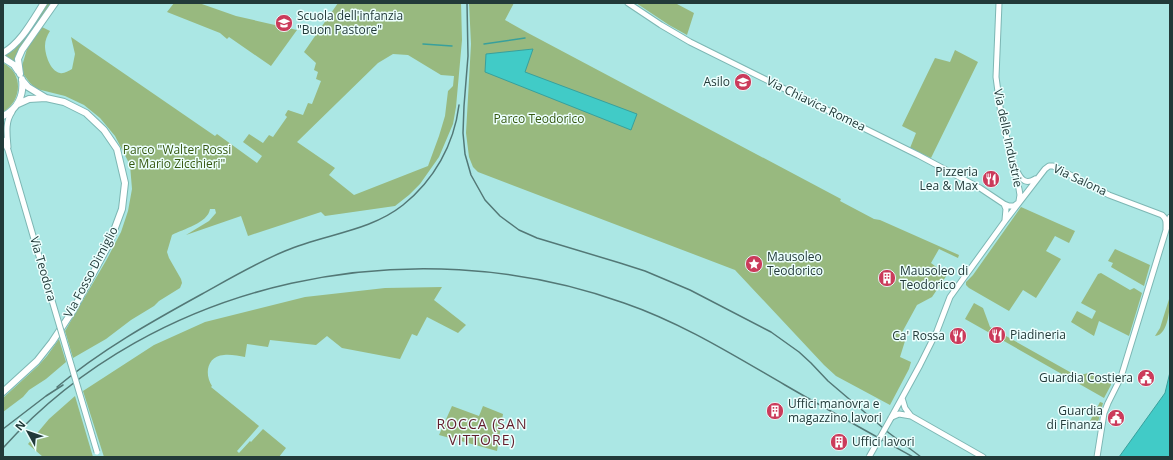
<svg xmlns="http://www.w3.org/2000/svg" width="1173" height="460" viewBox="0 0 1173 460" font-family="'Open Sans',sans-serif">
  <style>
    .green { fill: #98b97f; fill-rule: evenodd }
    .water { fill: #41cbc7; stroke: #38a09c }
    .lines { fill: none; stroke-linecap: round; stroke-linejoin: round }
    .stream { stroke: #38a09c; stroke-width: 1.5 }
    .minor-casing { stroke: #7db7b4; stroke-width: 7 }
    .major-casing { stroke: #7db7b4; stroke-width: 8 }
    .minor { stroke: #fff; stroke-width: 5 }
    .major { stroke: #fff; stroke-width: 6 }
    .rail { stroke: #537876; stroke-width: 1.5 }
    .minor-bridge-casing { stroke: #7db7b4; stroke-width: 7; stroke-linecap: butt }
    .minor-bridge { stroke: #fff; stroke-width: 5 }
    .labels { text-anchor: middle; stroke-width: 3; stroke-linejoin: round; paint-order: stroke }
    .poi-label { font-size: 12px; fill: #223a39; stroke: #edfffe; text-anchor: start }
    .street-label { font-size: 12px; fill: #223a39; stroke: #edfffe }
    .park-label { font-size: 12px; fill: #365810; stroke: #edfffe }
    .quarter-label { font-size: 14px; letter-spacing: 1px; fill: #631e2c; stroke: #edfffe }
  </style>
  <rect width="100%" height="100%" fill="#abe7e4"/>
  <path class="green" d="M47 3H51L19 49 16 55 14 62 5 55 14 50Z
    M174 3H199L236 16 297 30 271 66 229 37 227 39 220 33 167 12Z
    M338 3H461L462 40 456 107 453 124 439 157 420 184 409 195 395 206 325 216 321 212 248 236 241 216 186 235 209 221 216 213 215 209H210C208 223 183 229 172 235L167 252 169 258 181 279 182 283 180 288 159 301 154 306 131 320 106 339 73 358 65 331 107 259 121 232 128 211 132 189 130 165 115 136 100 118 84 105 65 96 37 89 30 83 24 75 22 66 27 49 42 27 50 31C47 36 45 40 45 46 45 54 50 71 60 73 64 74 68 71 72 69L75 54 71 37 215 136 217 134 257 163 262 156 243 142 249 134 263 143 269 135 273 137 287 117 285 115 288 110 303 115 308 103 312 104 321 81 316 79 318 72 314 70 316 63 304 52ZM393 54 408 55 441 75 454 76 453 86 448 91 445 116 439 136 428 166 354 195 329 175 335 168 297 142 378 63Z
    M469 3H514L505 20 528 33 841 199 840 201 874 219 880 220 959 255 958 258 939 249 931 263 947 275 932 297 917 305 899 338 905 341 900 357 911 362 909 369 890 405 836 376 824 365 735 270 478 172 473 167 469 157 466 133 471 44Z
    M636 3H677V4L694 13 687 35 669 25Z
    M955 50 978 62 931 158 910 148 916 133 902 126 935 58 950 62Z
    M3 63C24 73 22 101 3 112Z
    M1021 207 1075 231 1069 243 1055 236 1046 251 1061 259 1036 298 1023 290 1009 311 969 288 966 285V282L973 275Z
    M1115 249 1150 265 1144 286 1111 267 1113 263 1108 261Z
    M1101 273 1130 290 1134 288 1142 293 1129 336 1099 321 1094 336 1071 322 1077 311 1092 319 1096 311 1081 303 1098 274Z
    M442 287 434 300 466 325 458 333 427 317 417 336 412 334 400 359 342 348 327 336 316 345 270 340 268 347 247 344 245 357C239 356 230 354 224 355 207 356 204 374 212 386L211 387 259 426 237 451 239 453 250 441 251 442 263 429 286 448 279 457H104L83 391 154 345 205 322 305 297 385 288Z
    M1170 296C1170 306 1169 335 1155 336L1160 328Z
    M974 303 983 308 990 327 1077 376 1092 372 1111 383V385L1104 398 965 319Z
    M59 339 66 362 46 379 29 390 23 397 3 412V398L38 366 47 356Z
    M75 396 93 457H43L28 444 49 419Z
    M1100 402 1103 403 1097 426 1089 423Z
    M452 406 479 416 483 406 503 414 497 451 439 435Z"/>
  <path class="water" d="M533 49 525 72 637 114 631 130 485 72 486 54Z
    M1170 372V457H1119L1165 393Z"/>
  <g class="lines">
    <path class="stream" d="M423 44 452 46
      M484 44 525 38"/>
    <defs>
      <path id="minor" d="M628 3 661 25 690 42 918 155 980 188 1004 204 1009 206H1014L1018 203
        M999 3 996 77 1001 114 1019 189 1020 195 1019 201
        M3 140 8 150 48 287
        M8 147C7 134 5 122 12 112
        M1018 173C1022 181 1027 184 1035 179
        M1004 204 1006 209 1005 220
        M902 398 905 408 911 416
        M892 417 899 414 911 416 983 457
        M891 418 920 365 937 331 950 297 1005 221 1045 169 1049 166H1053L1109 195 1162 215C1167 219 1166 223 1166 229
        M1097 457 1104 413 1108 403 1121 377 1170 217"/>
      <path id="major" d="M3 53C21 43 33 20 44 3
        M3 58 14 65 18 71
        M20 74 18 59 22 50 55 3
        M18 104 29 99 46 98
        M3 116C18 109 24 95 22 79
        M3 392 37 361 52 342 72 312 109 244 122 209 125 183 117 149 104 130 86 113 64 102 46 98 28 87 22 80"/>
    </defs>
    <use href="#minor" class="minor-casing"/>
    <use href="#major" class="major-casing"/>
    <use href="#minor" class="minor"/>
    <use href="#major" class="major"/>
    <path class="rail" d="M467 3 468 56 464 106 463 133 465 154 471 175 485 200 500 216 519 230 537 238 620 263 645 271 690 290 771 332 799 352 811 363 828 381 889 433 921 457
      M57 387C101 350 151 322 202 294 229 279 256 263 285 251 324 234 369 232 403 205 434 180 454 145 459 105
      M3 429 46 396 63 385
      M3 448C156 278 412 227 624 303 682 323 733 355 785 385 828 410 870 433 913 457"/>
    <defs>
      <path id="minor-bridge" d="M48 287 97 452
        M869 457 891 418"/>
    </defs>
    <use href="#minor-bridge" class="minor-bridge-casing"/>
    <use href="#minor-bridge" class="minor-bridge"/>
  </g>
  <defs>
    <symbol id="school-disc" viewBox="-11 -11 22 22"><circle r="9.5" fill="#cb3b5b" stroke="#edfffe"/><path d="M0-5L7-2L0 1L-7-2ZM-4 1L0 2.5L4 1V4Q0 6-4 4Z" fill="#fff"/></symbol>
    <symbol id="restaurant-disc" viewBox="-11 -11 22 22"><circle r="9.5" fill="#cb3b5b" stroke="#edfffe"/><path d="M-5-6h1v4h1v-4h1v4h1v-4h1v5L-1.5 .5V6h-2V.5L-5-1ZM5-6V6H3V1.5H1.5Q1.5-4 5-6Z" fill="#fff"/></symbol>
    <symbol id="sight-disc" viewBox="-11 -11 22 22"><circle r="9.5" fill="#cb3b5b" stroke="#edfffe"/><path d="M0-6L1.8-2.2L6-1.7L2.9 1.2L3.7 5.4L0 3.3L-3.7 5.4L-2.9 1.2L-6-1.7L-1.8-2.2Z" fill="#fff"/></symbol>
    <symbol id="building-disc" viewBox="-11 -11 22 22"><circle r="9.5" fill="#cb3b5b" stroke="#edfffe"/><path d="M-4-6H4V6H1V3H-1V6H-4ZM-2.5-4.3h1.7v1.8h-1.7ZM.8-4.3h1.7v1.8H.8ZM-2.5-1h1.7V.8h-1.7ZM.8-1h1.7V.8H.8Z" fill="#fff"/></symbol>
    <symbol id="civic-disc" viewBox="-11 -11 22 22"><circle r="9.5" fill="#cb3b5b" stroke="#edfffe"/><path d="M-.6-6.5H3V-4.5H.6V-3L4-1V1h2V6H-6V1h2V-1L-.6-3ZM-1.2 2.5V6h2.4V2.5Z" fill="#fff"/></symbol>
  </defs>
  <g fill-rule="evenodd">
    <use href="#school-disc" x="274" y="13" width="20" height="20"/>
    <use href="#school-disc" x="733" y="72" width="20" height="20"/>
    <use href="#restaurant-disc" x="981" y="169" width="20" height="20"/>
    <use href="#sight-disc" x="744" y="254" width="20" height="20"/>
    <use href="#building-disc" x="877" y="268" width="20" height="20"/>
    <use href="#restaurant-disc" x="987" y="325" width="20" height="20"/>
    <use href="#restaurant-disc" x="948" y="326" width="20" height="20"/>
    <use href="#civic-disc" x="1136" y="368" width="20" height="20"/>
    <use href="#building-disc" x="765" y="401" width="20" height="20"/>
    <use href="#civic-disc" x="1106" y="408" width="20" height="20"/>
    <use href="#building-disc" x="829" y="432" width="20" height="20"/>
  </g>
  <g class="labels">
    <g class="poi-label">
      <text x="297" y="20">Scuola dell'infanzia<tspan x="297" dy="14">"Buon Pastore"</tspan></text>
      <text x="730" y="86" text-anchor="end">Asilo</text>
      <text x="978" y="176" text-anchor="end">Pizzeria<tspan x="978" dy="14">Lea &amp; Max</tspan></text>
      <text x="767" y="261">Mausoleo<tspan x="767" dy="14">Teodorico</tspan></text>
      <text x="900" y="275">Mausoleo di<tspan x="900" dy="14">Teodorico</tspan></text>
      <text x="1010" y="339">Piadineria</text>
      <text x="945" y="340" text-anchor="end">Ca' Rossa</text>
      <text x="1133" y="382" text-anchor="end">Guardia Costiera</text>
      <text x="788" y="408">Uffici manovra e<tspan x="788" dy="14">magazzino lavori</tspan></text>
      <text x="1103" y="415" text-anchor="end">Guardia<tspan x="1103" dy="14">di Finanza</tspan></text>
      <text x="852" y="446">Uffici lavori</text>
    </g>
    <g class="street-label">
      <text transform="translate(816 104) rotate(26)" y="4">Via Chiavica Romea</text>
      <text transform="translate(1008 138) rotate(78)" y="4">Via delle Industrie</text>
      <text transform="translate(1080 180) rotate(25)" y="4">Via Salona</text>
      <text transform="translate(43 269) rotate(74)" y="4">Via Teodora</text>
      <text transform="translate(91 272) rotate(-62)" y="4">Via Fosso Dimiglio</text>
    </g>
    <g class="park-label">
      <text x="539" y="123">Parco Teodorico</text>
      <text x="177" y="154">Parco "Walter Rossi<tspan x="177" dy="14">e Mario Zicchieri"</tspan></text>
    </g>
    <g class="quarter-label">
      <text x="482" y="429">ROCCA (SAN<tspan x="482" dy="16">VITTORE)</tspan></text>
    </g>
  </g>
  <rect width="1173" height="460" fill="none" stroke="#223a39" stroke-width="8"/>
  <g transform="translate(28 432) rotate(310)" stroke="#edfffe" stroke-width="3" paint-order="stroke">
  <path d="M0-3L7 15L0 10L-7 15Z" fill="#223a39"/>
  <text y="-6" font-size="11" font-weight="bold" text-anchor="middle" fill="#223a39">N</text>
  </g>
</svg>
